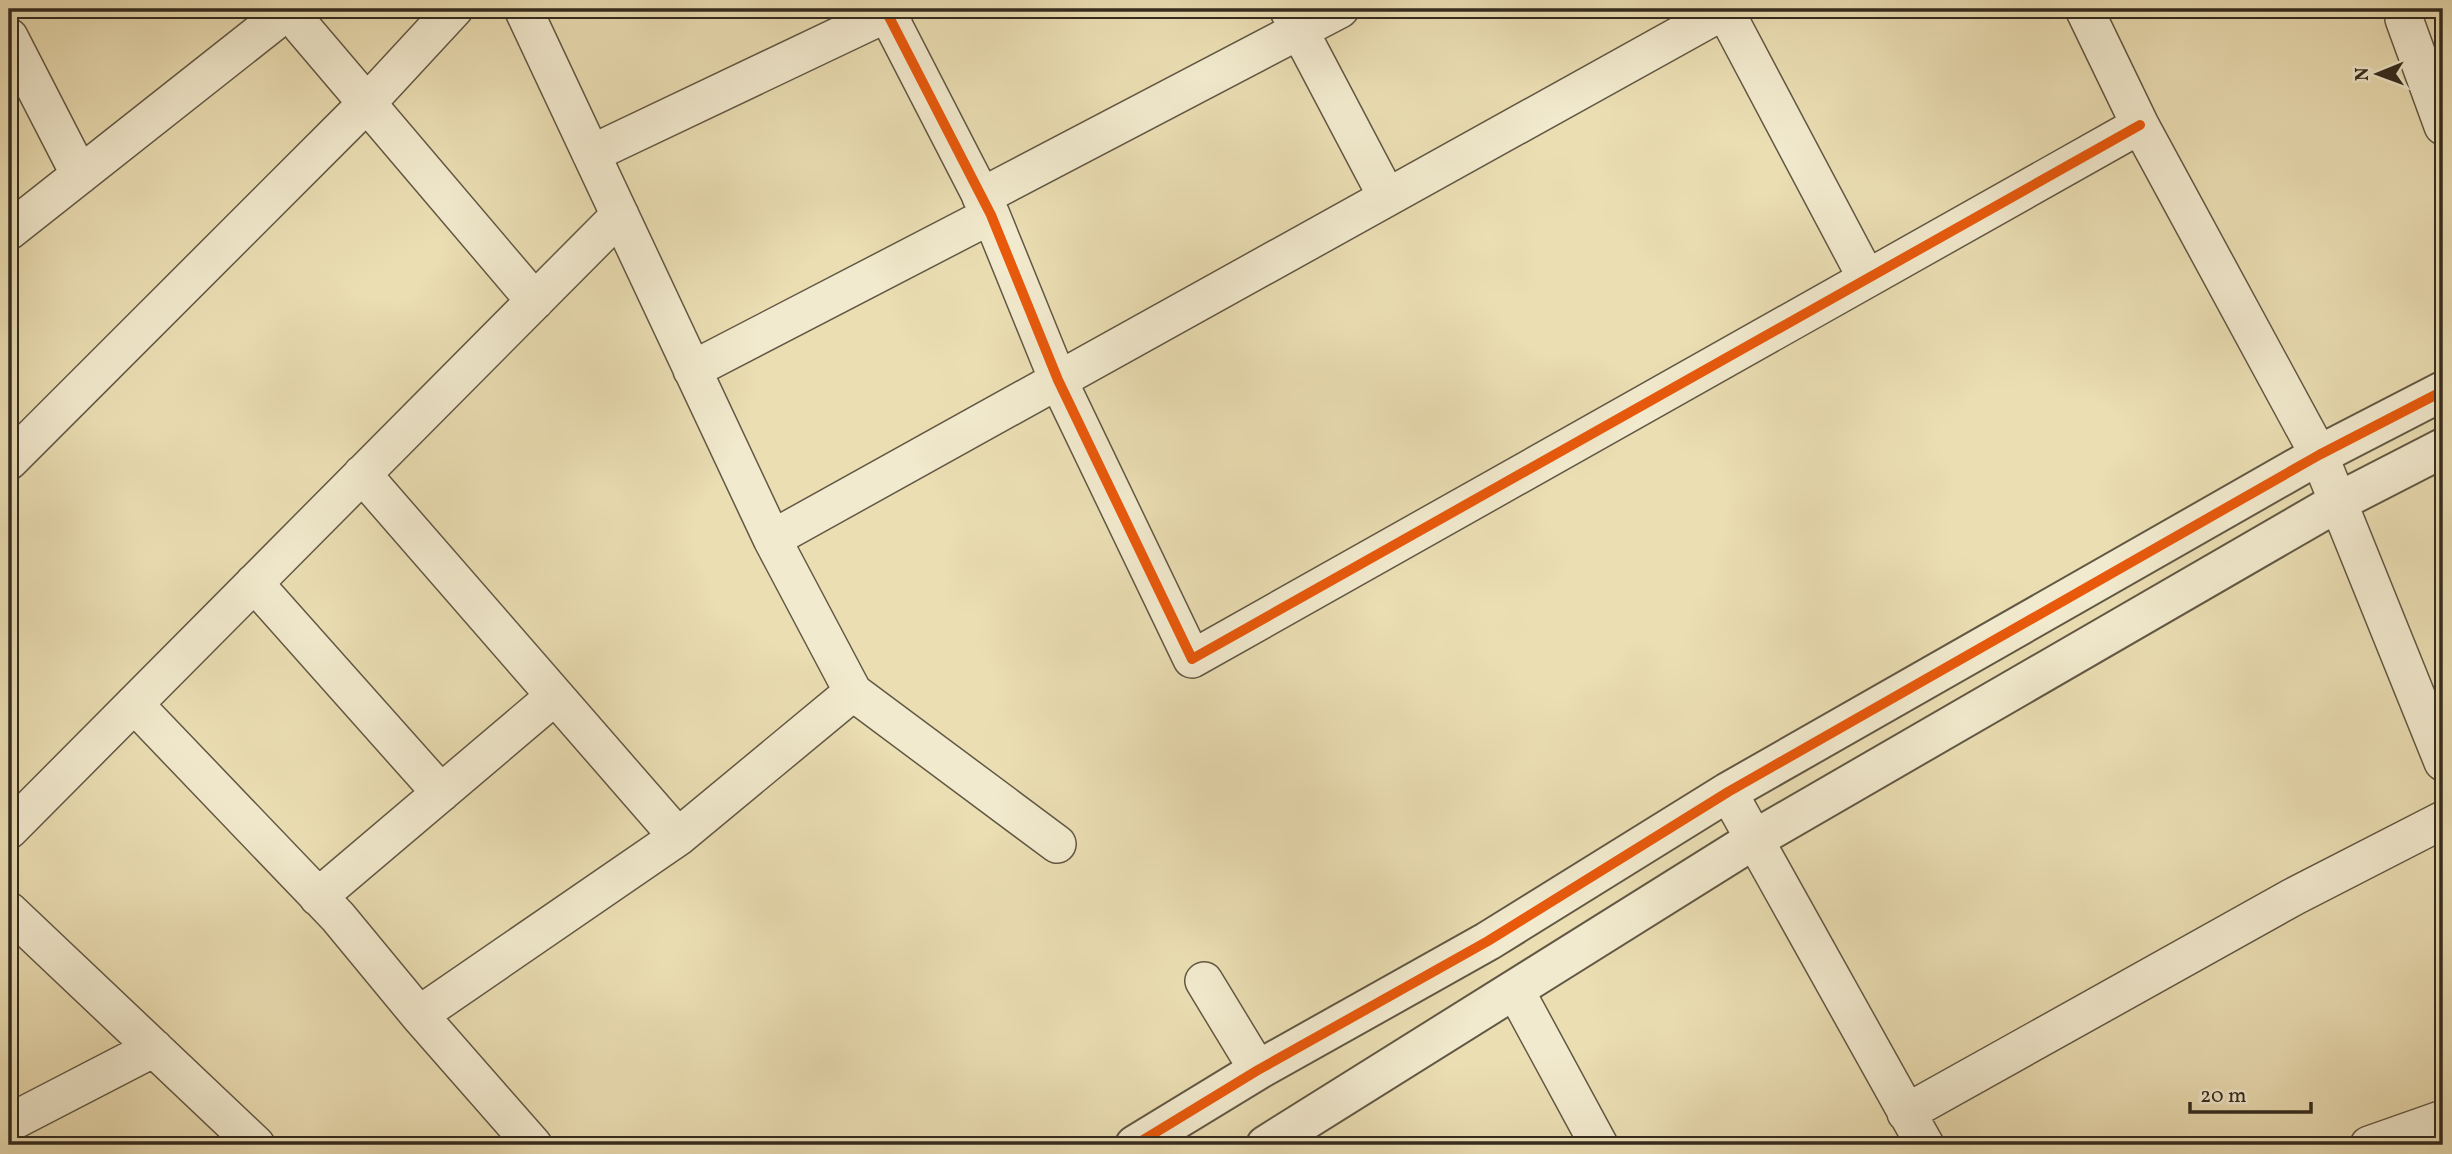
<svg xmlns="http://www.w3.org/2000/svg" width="2452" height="1154" viewBox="0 0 2452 1154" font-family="Vollkorn,serif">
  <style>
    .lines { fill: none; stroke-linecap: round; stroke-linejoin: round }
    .minor-casing { stroke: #625844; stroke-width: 40 }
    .tertiary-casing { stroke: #625844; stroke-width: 42 }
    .minor { stroke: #f2eace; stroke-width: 37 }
    .tertiary { stroke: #f2eace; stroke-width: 38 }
    .cycleway-casing { stroke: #f2eace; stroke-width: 15 }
    .cycleway { stroke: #e8590c; stroke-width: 10 }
  </style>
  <rect width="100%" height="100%" fill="#ebdeb3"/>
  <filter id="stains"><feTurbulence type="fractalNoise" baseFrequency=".00286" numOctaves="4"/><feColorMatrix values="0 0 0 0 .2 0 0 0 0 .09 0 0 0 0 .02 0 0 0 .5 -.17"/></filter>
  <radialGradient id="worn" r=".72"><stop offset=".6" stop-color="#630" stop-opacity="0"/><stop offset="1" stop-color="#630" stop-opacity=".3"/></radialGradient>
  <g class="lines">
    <defs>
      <path id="minor" d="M293 9 302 27 535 301
        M523 9 772 539 853 692 1057 844
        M1288 9 1387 197
        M1724 9 1866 277
        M2084 9 2140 125 2319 455 2443 762
        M887 13 991 215 1058 380 1192 659 2140 125
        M2404 19 2443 126
        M9 37 80 175
        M591 154 896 9
        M981 197 1340 9
        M9 231 290 9
        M692 370 991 215
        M9 461 367 103 454 9
        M362 474 678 837
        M772 539 1725 10
        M254 583 441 793
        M134 704 338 917 419 1015 533 1145
        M1728 792 1925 1145
        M9 830 620 215
        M318 897 555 696
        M9 911 256 1145
        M1204 981 1258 1070
        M1515 990 1599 1145
        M419 1015 678 837 853 692
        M1906 1113 2293 897 2443 820
        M9 1123 154 1048
        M2369 1145 2443 1119"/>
      <path id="tertiary" d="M1135 1145 1258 1070 1488 941 1728 792 2319 455 2443 391
        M1266 1145 1755 839 2338 502 2443 448"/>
    </defs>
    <use href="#minor" class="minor-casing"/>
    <use href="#tertiary" class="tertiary-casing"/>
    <use href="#minor" class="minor"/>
    <use href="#tertiary" class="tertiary"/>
    <defs>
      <path id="cycleway" d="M887 13 991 215 1058 380 1192 659 2140 125
        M1135 1145 1258 1070 1488 941 1728 792 2319 455 2443 391"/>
    </defs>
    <use href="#cycleway" class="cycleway-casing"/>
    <use href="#cycleway" class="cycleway"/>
  </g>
  <rect width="2452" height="1154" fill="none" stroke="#ebdeb3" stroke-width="35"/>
  <rect x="10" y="10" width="2431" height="1133" fill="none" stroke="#342b1f" stroke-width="3.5"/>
  <rect x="18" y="18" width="2417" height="1119" fill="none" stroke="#342b1f" stroke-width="2"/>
  <g transform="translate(2378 74) rotate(269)" stroke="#f2eace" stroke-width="5" paint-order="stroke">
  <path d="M0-5L12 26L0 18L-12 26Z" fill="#342b1f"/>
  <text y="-10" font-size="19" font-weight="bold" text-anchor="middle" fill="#342b1f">N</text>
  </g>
  <path d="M2190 1102v10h121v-10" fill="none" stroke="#342b1f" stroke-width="3.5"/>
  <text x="2200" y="1102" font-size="21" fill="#342b1f" stroke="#f2eace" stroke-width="5" paint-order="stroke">20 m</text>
  <rect width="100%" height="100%" filter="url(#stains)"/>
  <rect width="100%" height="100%" fill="url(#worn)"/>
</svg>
